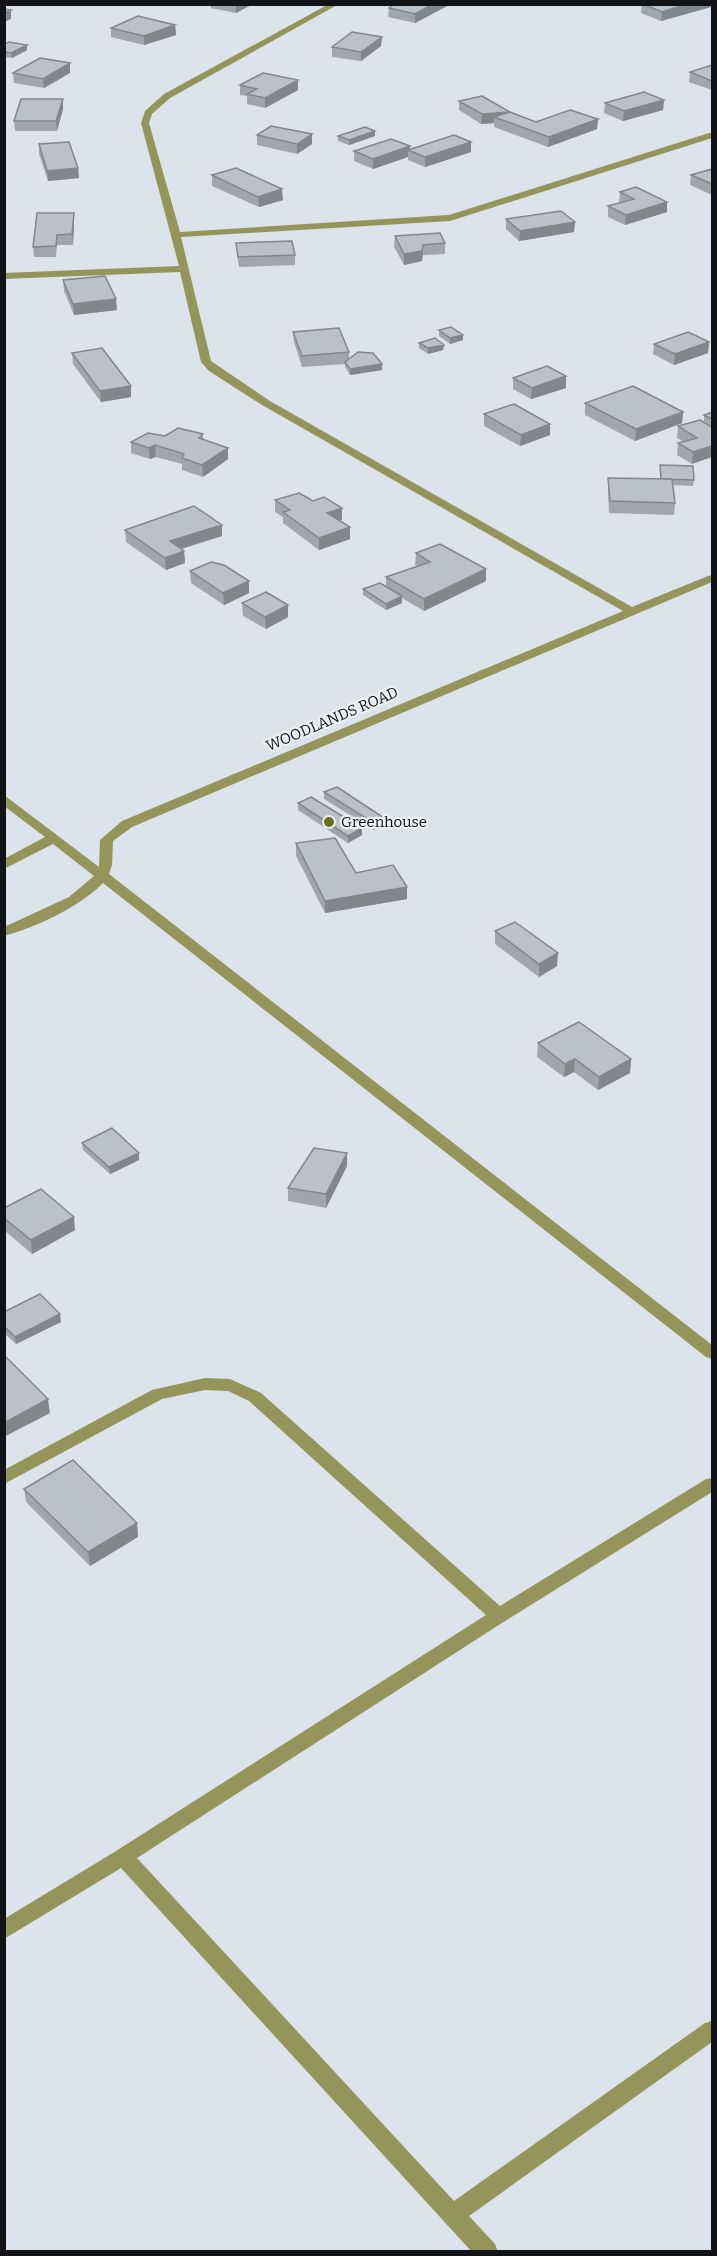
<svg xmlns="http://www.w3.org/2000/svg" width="717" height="2256" viewBox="0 0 717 2256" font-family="Bitter,serif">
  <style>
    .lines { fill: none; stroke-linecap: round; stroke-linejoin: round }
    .minor { fill: #93955a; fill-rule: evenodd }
    .wall { fill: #a0a6ac }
    .shaded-wall { fill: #82878c }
    .building { fill: #bac1c8; stroke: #82878c; stroke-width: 1.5 }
    .poi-dot { fill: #6f7013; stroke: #e9f0f8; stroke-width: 2 }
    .labels { text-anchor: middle; stroke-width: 4.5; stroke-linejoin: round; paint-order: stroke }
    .street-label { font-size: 15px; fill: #111316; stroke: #e9f0f8 }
    .poi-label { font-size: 15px; fill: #111316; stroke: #e9f0f8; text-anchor: start }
  </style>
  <rect width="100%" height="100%" fill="#dce3ea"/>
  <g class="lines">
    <path class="minor" d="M329 4H339L170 98 152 114 149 123 180 232 449 215 709 133H712V138L450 221 181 237 211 361 270 401 632 607 708 576 712 575V582L132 827 113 841 112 865 109 874 712 1345V1359L706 1357 103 883C81 906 35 928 4 936V927L69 897 94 876 53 844 4 869V859L45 837 4 806V795L99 867 100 840 122 821 623 611 262 405 209 371 201 362 180 272 4 279V273L179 266 141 123 145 111 164 94Z
      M205 1378 230 1379 261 1393 500 1606 706 1479 712 1478V1492L505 1621 137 1858 454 2201 705 2023 712 2021V2042L469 2216 495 2244 498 2252H472L121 1868 4 1939V1919L116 1851 486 1615 249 1401 228 1391 205 1390 162 1399 4 1484V1470L152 1390Z"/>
  </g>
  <path class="wall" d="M211 4H253L236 13 211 8Z
    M395 4H451L415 23 388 17 389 8Z
    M642 4H711V7L661 21 641 13Z
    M175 25 176 35 144 45 111 37V28Z
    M4 44 27 50 12 58 4 57Z
    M381 46 361 61 332 57V47Z
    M70 63V73L44 88 14 83 13 73Z
    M712 65V90L689 82 690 72Z
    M298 80V90L265 108 247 104V96L240 95V85Z
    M664 100 663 110 623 121 604 113 605 103Z
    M459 101 509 112 536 122 598 119 597 129 548 147 494 127V123L481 124 459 110Z
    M63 109 57 131H15L14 121Z
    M312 134V144L297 154 257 145V135Z
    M338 136H375L349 145 338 141Z
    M471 142V152L425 167 408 160V157L373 169 354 161V151L410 149Z
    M39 144 78 168 79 178 48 181 39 154Z
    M712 169V195L690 185 691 175Z
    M212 175 283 200 259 207 212 186Z
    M620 192 667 212 625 225 608 217V206L620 203 619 202Z
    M74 213V223L73 245H57L56 257H34L33 247Z
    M506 219 574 232 519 241 506 229Z
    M395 236 445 243V254L423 255 422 261 404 265 394 247Z
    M236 243 295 255V265L239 267 237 254Z
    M63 280 117 310 74 315 64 291Z
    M439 330 463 335V340L450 344 439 336Z
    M293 332 349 352V359L382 364V370L350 375 345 367V364L302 367 294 342Z
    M709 342 708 353 674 365 653 354 654 344Z
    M419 343 444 345 443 350 428 354 419 348Z
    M72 353 131 397 101 402 73 364Z
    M513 378 566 388 531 399 513 389Z
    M585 403 683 412 682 423 635 441 585 415Z
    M712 412V426L704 421V415Z
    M484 414 550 435 520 446 484 426Z
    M700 420 692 464 677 455 678 443 684 442 677 438 678 426Z
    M203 434V439L228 459 203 477 182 470V464L156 457 150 459 131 453V442L165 436Z
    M660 465 694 480 693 486 673 485 675 503 674 515 609 513 608 489V478L660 479Z
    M275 500 342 520 339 521 350 527V539L319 550 283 523V517L275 512Z
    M222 525V536L182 549 184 551 185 563 166 570 126 542 125 530Z
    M416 553 486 569V581L424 611 402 598V603L386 610 363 595V589L386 586V577L418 566 415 565Z
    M190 571 249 593 224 605 191 583Z
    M242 603 288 617 266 629 243 616Z
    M324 792 384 818 383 825 374 830 324 799Z
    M298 803 362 835 348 843 298 810Z
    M296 843 356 873 407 899 325 913 296 856Z
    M495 931 557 966 539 977 495 944Z
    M538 1043 631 1059 630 1073 598 1090 574 1072 564 1077 537 1057Z
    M82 1143 139 1160 110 1174 83 1150Z
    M347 1153V1166L326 1208 288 1201V1188Z
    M4 1208 75 1230 32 1254 4 1230Z
    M4 1312 61 1322 16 1344 4 1333Z
    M24 1489 137 1523 138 1537 90 1566 26 1502Z"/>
  <path class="shaded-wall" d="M236 4H253L236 13Z
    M433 4H451L415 23V14Z
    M687 4H711V7L661 21 662 12Z
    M11 10V19L4 22V13Z
    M175 25 176 35 144 45V36Z
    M382 37 381 46 361 61V52Z
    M27 45V50L12 58 11 53Z
    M70 63V73L44 88 43 79Z
    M298 80V90L265 108V98Z
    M63 99V109L57 131 56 121Z
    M664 100 663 110 623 121 624 111Z
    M510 112 494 117V123L481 124 482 114Z
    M598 119 597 129 548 147 549 137Z
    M375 131V136L349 145V140Z
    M312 134V144L297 154V144Z
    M471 142V152L425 167V157Z
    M410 146V151L408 150V157L373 169V159Z
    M78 168 79 178 48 181 47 171Z
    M282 189 283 200 259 207 258 197Z
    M667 202V212L625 225 626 215Z
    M74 213V223L73 245 72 234Z
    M575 222 574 232 519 241 520 231Z
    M423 245 422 261 404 265V254Z
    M116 299 117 310 74 315 73 304Z
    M463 335V340L450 344V338Z
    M709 342 708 353 674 365 675 354Z
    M444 345 443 350 428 354V348Z
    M382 364V370L350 375V369Z
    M566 376V388L531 399 532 388Z
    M131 386V397L101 402 100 391Z
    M683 412 682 423 635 441 636 429Z
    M550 424V435L520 446 521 435Z
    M155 445 156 457 150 459 149 448Z
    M712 446V457L692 464 693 452Z
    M228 448V459L203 477 202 465Z
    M342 508V520L327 525V513Z
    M222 525V536L170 552V541Z
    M350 527V539L319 550V538Z
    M184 551 185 563 166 570 165 558Z
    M486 569V581L424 611V599Z
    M249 581V593L224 605 223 593Z
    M402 596V603L386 610V604Z
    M288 605V617L266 629 265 617Z
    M384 818 383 825 374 830V823Z
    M362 828V835L348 843V836Z
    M407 887V899L325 913V901Z
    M558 953 557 966 539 977V964Z
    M575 1059 574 1072 564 1077 565 1064Z
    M631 1059 630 1073 598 1090 599 1077Z
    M139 1153V1160L110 1174 109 1167Z
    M347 1153V1166L326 1208V1194Z
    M74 1217 75 1230 32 1254 31 1240Z
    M60 1314 61 1322 16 1344 15 1337Z
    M48 1399 50 1413 4 1437V1423Z
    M137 1523 138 1537 90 1566 88 1552Z"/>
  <path class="building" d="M395 4H433L415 14 389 8Z
    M643 4H687L662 12Z
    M4 9 11 10 4 13Z
    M138 16 175 25 144 36 111 28Z
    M352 32 382 37 361 52 332 47Z
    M9 42 27 45 11 53 4 52V44Z
    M40 58 70 63 43 79 13 73Z
    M712 65V81L690 72Z
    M263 73 298 80 265 98 247 94 257 89 240 85Z
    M644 92 664 100 624 111 605 103Z
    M482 96 510 112 482 114 459 101Z
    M21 99H63L56 121H14Z
    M570 110 598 119 549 137 494 117 510 112 536 122Z
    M271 126 312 134 297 144 257 135Z
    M365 127 375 131 349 140 338 136Z
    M454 135 471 142 425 157 408 150Z
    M391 139 410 146 373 159 354 151Z
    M69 142 78 168 47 171 39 144Z
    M236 168 282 189 258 197 212 175Z
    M712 169V184L691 175Z
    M636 187 667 202 626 215 608 206 634 199 620 192Z
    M561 211 575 222 520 231 506 219Z
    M37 213H74L72 234 57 235 56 246 33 247Z
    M440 233 445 243 423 245 422 251 404 254 395 236Z
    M292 241 295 255 238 257 236 243Z
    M105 276 116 299 73 304 63 280Z
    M451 327 463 335 450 338 439 330Z
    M339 328 349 352 302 356 293 332Z
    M688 332 709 342 675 354 654 344Z
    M435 338 444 345 428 348 419 343Z
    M102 348 131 386 100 391 72 353Z
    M358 352 373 353 382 364 350 369 345 362Z
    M547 366 566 376 532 388 513 378Z
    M633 386 683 412 636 429 585 403Z
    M514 404 550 424 521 435 484 414Z
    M712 412V419L704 415Z
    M700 420 712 427V446L693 452 678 443 697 438 678 426Z
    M178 428 203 434 199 438 228 448 202 465 182 458 184 454 155 445 149 448 131 442 148 433 165 436Z
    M660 465 693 466 694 480 661 479Z
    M608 478 672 479 675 503 610 501Z
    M299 493 313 501 324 497 342 508 327 513 350 527 319 538 283 512 290 510 275 500Z
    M194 506 222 525 170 541 184 551 165 558 125 530Z
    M440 544 486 569 424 599 386 577 430 562 416 553Z
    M211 562 224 565 249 581 223 593 190 571Z
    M380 583 402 596 386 604 363 589Z
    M266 592 288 605 265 617 242 603Z
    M337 787 384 818 374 823 324 792Z
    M311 797 362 828 348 836 298 803Z
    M335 838 356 873 393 865 407 887 325 901 296 843Z
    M515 922 558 953 539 964 495 931Z
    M579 1022 631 1059 599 1077 575 1059 565 1064 538 1043Z
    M112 1128 139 1153 109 1167 82 1143Z
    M314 1148 347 1153 326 1194 288 1188Z
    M41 1189 74 1217 31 1240 4 1218V1208Z
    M40 1294 60 1314 15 1337 4 1326V1312Z
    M4 1355 48 1399 4 1423Z
    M73 1460 137 1523 88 1552 24 1489Z"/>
  <circle class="poi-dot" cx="329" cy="822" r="6"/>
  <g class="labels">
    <g class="street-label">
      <text transform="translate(332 719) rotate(-23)" y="5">WOODLANDS ROAD</text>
    </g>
    <g class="poi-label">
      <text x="341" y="827">Greenhouse</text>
    </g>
  </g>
  <rect width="717" height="2256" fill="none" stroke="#111316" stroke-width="12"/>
</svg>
